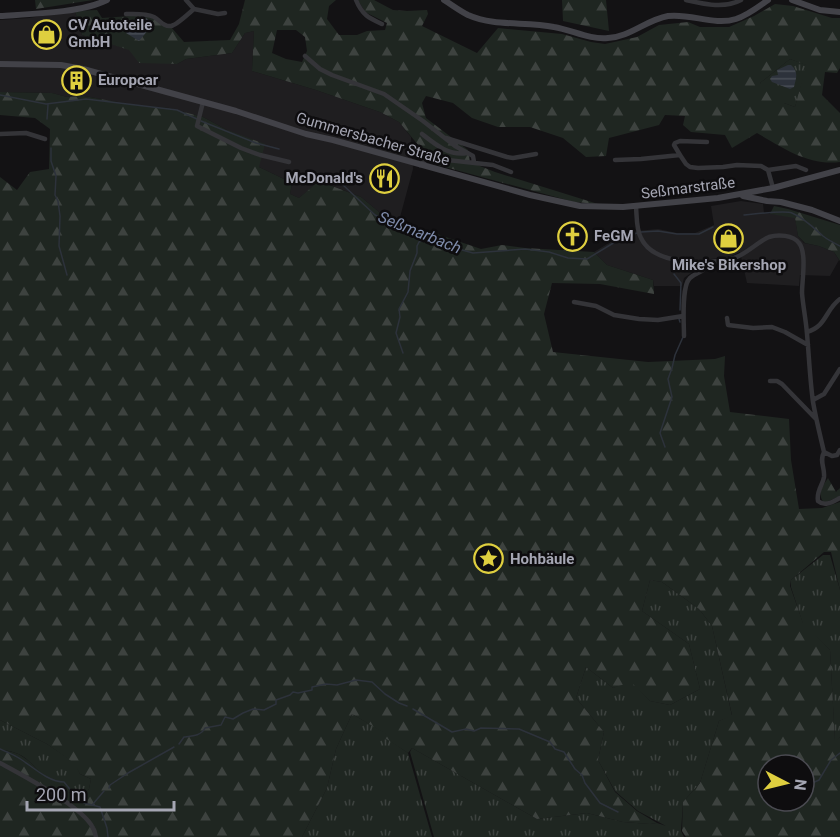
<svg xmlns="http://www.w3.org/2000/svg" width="840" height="837" viewBox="0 0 840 837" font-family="Roboto,sans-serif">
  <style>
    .built { fill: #1f1e20 }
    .grass { fill: url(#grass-tufts) }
    .forest { fill: url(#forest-firs); fill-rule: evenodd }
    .water { fill: url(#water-rules) }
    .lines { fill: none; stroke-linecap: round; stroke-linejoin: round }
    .stream { stroke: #2d323b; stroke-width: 1.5 }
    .street { stroke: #343438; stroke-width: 4.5 }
    .secondary { stroke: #424248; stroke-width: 6 }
    .labels { text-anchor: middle; stroke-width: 5; stroke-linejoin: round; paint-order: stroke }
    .poi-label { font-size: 15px; font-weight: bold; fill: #a5a6b3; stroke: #0e0d0f; text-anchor: start }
    .street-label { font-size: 15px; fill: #a5a6b3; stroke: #0e0d0f }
    .water-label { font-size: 16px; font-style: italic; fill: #7f8cab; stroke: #0e0d0f }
  </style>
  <defs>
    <pattern id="grass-tufts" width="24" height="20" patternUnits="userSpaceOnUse" patternTransform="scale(1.5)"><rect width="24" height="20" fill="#1f2621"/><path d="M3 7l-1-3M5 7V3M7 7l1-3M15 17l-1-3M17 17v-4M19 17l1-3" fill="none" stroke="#3d423f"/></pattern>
    <pattern id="forest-firs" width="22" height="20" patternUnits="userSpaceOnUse" patternTransform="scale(1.5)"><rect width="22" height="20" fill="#1f2621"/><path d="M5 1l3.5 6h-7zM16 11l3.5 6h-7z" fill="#3d423f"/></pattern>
    <pattern id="water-rules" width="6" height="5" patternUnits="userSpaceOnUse" patternTransform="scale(1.5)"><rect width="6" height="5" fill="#2d323b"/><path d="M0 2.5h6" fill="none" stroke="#484d55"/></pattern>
  </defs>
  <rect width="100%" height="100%" fill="#131214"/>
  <path class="built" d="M75 11 82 35 177 64 186 59 232 53 245 33 254 31 252 71 316 90 380 112 399 122 411 137 413 169 399 221 379 212 361 197 320 181 299 198 290 194 292 183 259 167 227 130 203 117 169 108 134 105 84 96 67 97 52 93 0 92V20L29 18Z
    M741 201 763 204 764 213 795 217 798 236 804 243 819 246 834 252 839 260 830 276 800 275 799 286 747 283 740 252 731 256 711 259 684 278 682 286H654L653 280 607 265 594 252 619 237 637 231 658 229 677 233H695L714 225 711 206Z"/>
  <path class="grass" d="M790 59 807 65 795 107 784 103 760 83Z
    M823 555H830L840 590V737L835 742 830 650 803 624 791 587V580Z
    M650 580 662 582 699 609 712 626 732 716 719 721 700 783 683 802 681 831 684 837H434L410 752 412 748 537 819 587 813 623 822 650 824 657 823 666 826 638 811 615 791 598 760 604 732 576 698 586 667 613 688 631 681 650 701 670 705 700 689 689 644 642 611Z
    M352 714 387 734 386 738 408 753 432 837H302L327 788 336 749Z
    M0 720 47 744 75 763 80 774 91 779 89 789 82 798C70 793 58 788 48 780 31 765 26 751 0 750Z"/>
  <path class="forest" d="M35 0H93L36 9Z
    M245 0H336L329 6 327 19 339 35H357L367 31 385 30 387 23 365 12 358 0H374L393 10 407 11 427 10 428 14 422 26 477 53 498 28 562 34 591 42 605 44 637 37 659 25 688 22 700 27H729L754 16 775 4 793 6 832 18H840V68L837 73 825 72 822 95 840 113V162C809 166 783 148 757 133L732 148 725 135 691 132 683 125 685 116 665 115 659 125 609 138 606 156 586 157 563 138 530 127H498L472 118 453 103 426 96 422 103 426 118 468 150 470 162 495 172 598 204 574 202 434 164 399 122 380 112 316 90 252 71 254 31 245 33 232 53 186 59 177 64 139 63 129 50 82 35 75 11 97 10 102 18 145 15 171 27 184 42 230 40 239 24ZM277 30H296L305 37 307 51 302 62 286 59 272 53ZM790 59 806 65 795 107 784 103 785 96 760 83Z
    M562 0H606L609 31 563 21Z
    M0 92 52 93 67 97 84 96 134 105 169 108 203 117 227 130 265 144 259 167 292 183 290 194 299 198 319 181 361 197 379 212 399 221 481 249 502 245 525 248 594 252 607 265 653 280 654 294 600 284 552 283 544 314 553 352 648 362 715 359 725 356 724 376 730 412 789 419 791 460 799 509 822 508 840 502V590L831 552H824L791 580 790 586 803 623 830 650 835 741 840 737V837H686L682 831 683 802 700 783 719 721 732 715 712 626 699 609 662 582 650 580 642 611 689 644 700 689 670 705 650 701 631 682 613 688 586 667 576 698 604 732 598 760 615 792 637 811 657 823 650 824 623 822 587 813 537 819 412 748 408 753 385 738 386 734 352 714 336 749 327 788 302 837H0V750C25 751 31 765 48 779 58 788 70 793 82 798L89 789 91 779 80 774 74 763 47 744 0 720V177L17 190 30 172 49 169 50 129 35 118 0 115ZM768 765H804V801H768Z
    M774 206 788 209 840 225V261L834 252 819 246 805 243 798 236 795 218 770 214Z
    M828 478 836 492 840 488V496L824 503C817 494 822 487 828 478Z"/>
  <path class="water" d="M144 17 154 23 139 41 126 33 135 20Z
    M788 65H791C799 72 796 78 794 87L790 89 772 82 770 79 772 76 778 75 777 70Z"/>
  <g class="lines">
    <path class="stream" d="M0 95 46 104 86 99 177 110 197 119
      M47 119 48 105
      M201 121 256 143 279 149
      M51 148V161L56 176 55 195 58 201 60 216 59 246 67 275
      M343 185 375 215 388 221 421 230 450 242 462 250 473 253 525 249 549 252 568 258 587 259 620 239 637 233
      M744 215C755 214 785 210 792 213 804 218 814 228 823 236 828 240 834 243 840 246
      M641 232 658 231 677 234H699L713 227
      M674 274 681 283 680 310
      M679 319 680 322
      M403 353 396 333 400 317 399 309 408 292 410 271 417 253V246L419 242 429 238 430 235
      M665 447 660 433 672 397 668 379 672 368 675 355 683 337
      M413 709 452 732 466 729 474 731 481 728 519 729 550 742 555 749 564 752 575 769 582 775 585 783 600 803 618 812
      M179 744 184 737C192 736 201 736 205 728L221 725 225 717 233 719 243 713 253 709 264 710 276 704V700L290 695 293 692 298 693 312 690V687L326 684 337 685 356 680 372 682 385 694 399 703 407 706
      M0 749C7 752 15 755 22 760 34 768 49 782 64 782L73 793 78 795 84 803 100 807 107 828 108 837
      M804 787C809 783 814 783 819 780L831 760 840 753
      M109 788 110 785 128 773 174 747
      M93 804 104 791"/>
    <path class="street" d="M356 0C362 15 369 18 382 24
      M686 0C704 4 724 9 741 0
      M194 9 218 14 225 13
      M126 14C136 14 145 13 154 17 160 20 163 27 171 26 177 25 189 13 194 9L186 0
      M305 56 320 69 332 75 384 94 423 121 455 146 473 156 474 162
      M203 102 197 126 241 148 260 155 289 162
      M0 134 26 133 45 139
      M422 134C436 145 449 156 467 153
      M446 138 507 157 513 158 536 154
      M680 155 674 145 675 143 680 141 707 142
      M615 160 641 159 680 155 686 164 690 167 698 168 723 167 737 165 761 166 768 170
      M420 165 427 159 429 158 493 165 511 172
      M773 188 768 170 796 166 806 170
      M636 207C637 217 636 229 641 238 654 266 709 265 734 258 747 254 757 242 769 237 778 234 793 235 799 243 807 253 802 280 802 293 803 306 806 320 807 334 809 356 810 380 813 402 816 419 820 435 824 452 819 461 825 467 824 477 823 485 816 491 818 501 825 507 832 502 840 498
      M574 302 596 306 614 315 639 319 658 320 683 316
      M727 318 728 325 753 328 772 327 785 332 808 345
      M807 332C827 326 825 310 840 299
      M684 336C684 323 681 286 690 278 698 271 703 274 708 263
      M770 381H777L782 384 816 419
      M813 400 824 394 840 369
      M824 452 832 456 837 455 840 450
      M0 763C22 775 83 807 93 828 95 831 95 834 96 837"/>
    <path class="secondary" d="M444 0C452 5 460 11 468 15 495 27 526 21 554 27 572 30 590 40 608 38 630 37 646 20 668 16 691 13 714 26 736 19 748 15 758 7 768 0
      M792 0 820 10 840 12
      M0 16C30 14 81 13 107 0
      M0 64 61 65 83 69 236 111 306 134 333 140 530 195 580 206 623 207 718 198 773 188 840 170
      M743 196 767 201 781 202 812 210 840 221"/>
  </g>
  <defs>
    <symbol id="shop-ring" viewBox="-11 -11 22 22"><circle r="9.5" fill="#0e0d0f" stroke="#dfcf3f" stroke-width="1.5"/><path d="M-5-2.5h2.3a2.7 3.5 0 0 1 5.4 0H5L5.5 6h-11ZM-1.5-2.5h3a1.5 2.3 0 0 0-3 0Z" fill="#dfcf3f"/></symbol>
    <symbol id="building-ring" viewBox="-11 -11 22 22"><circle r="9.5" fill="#0e0d0f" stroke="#dfcf3f" stroke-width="1.5"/><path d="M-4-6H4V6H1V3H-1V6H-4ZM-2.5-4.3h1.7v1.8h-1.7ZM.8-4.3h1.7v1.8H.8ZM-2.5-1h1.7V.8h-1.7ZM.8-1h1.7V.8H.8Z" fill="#dfcf3f"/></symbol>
    <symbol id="restaurant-ring" viewBox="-11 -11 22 22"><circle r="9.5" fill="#0e0d0f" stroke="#dfcf3f" stroke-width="1.5"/><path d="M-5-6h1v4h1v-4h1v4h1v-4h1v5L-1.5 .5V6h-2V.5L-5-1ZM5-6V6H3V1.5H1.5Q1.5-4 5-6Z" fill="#dfcf3f"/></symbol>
    <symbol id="church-ring" viewBox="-11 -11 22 22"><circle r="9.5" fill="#0e0d0f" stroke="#dfcf3f" stroke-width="1.5"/><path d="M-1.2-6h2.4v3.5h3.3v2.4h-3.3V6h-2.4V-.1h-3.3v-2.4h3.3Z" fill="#dfcf3f"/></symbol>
    <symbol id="sight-ring" viewBox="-11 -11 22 22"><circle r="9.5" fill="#0e0d0f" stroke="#dfcf3f" stroke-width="1.5"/><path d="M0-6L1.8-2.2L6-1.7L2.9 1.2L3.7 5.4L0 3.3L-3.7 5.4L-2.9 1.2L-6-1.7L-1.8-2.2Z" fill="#dfcf3f"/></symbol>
  </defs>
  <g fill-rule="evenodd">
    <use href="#shop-ring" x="30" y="18" width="33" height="33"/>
    <use href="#building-ring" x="60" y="64" width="33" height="33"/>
    <use href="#restaurant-ring" x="368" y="162" width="33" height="33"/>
    <use href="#church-ring" x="556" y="220" width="33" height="33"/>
    <use href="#shop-ring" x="712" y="222" width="33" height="33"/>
    <use href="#sight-ring" x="472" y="542" width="33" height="33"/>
  </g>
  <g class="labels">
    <g class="poi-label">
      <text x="68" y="30">CV Autoteile<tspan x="68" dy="17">GmbH</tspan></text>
      <text x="98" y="85">Europcar</text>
      <text x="363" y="183" text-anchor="end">McDonald's</text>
      <text x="594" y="241">FeGM</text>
      <text x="729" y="270" text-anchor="middle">Mike's Bikershop</text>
      <text x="510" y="564">Hohbäule</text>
    </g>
    <g class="street-label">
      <text transform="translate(373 139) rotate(16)" y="5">Gummersbacher Straße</text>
      <text transform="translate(688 188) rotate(-7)" y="5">Seßmarstraße</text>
    </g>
    <g class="water-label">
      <text transform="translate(420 232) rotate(22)" y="6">Seßmarbach</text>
    </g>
  </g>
  <g transform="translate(786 783) rotate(97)"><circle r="28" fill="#0e0d0f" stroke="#4a4a51" stroke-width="1.5"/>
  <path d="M0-4.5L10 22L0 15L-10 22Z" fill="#dfcf3f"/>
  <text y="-9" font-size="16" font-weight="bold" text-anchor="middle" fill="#a5a6b3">N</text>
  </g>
  <path d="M27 801v9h147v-9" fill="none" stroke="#a5a6b3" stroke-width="3"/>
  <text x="36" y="801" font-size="18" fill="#a5a6b3" stroke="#0e0d0f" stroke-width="4.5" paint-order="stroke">200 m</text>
</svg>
